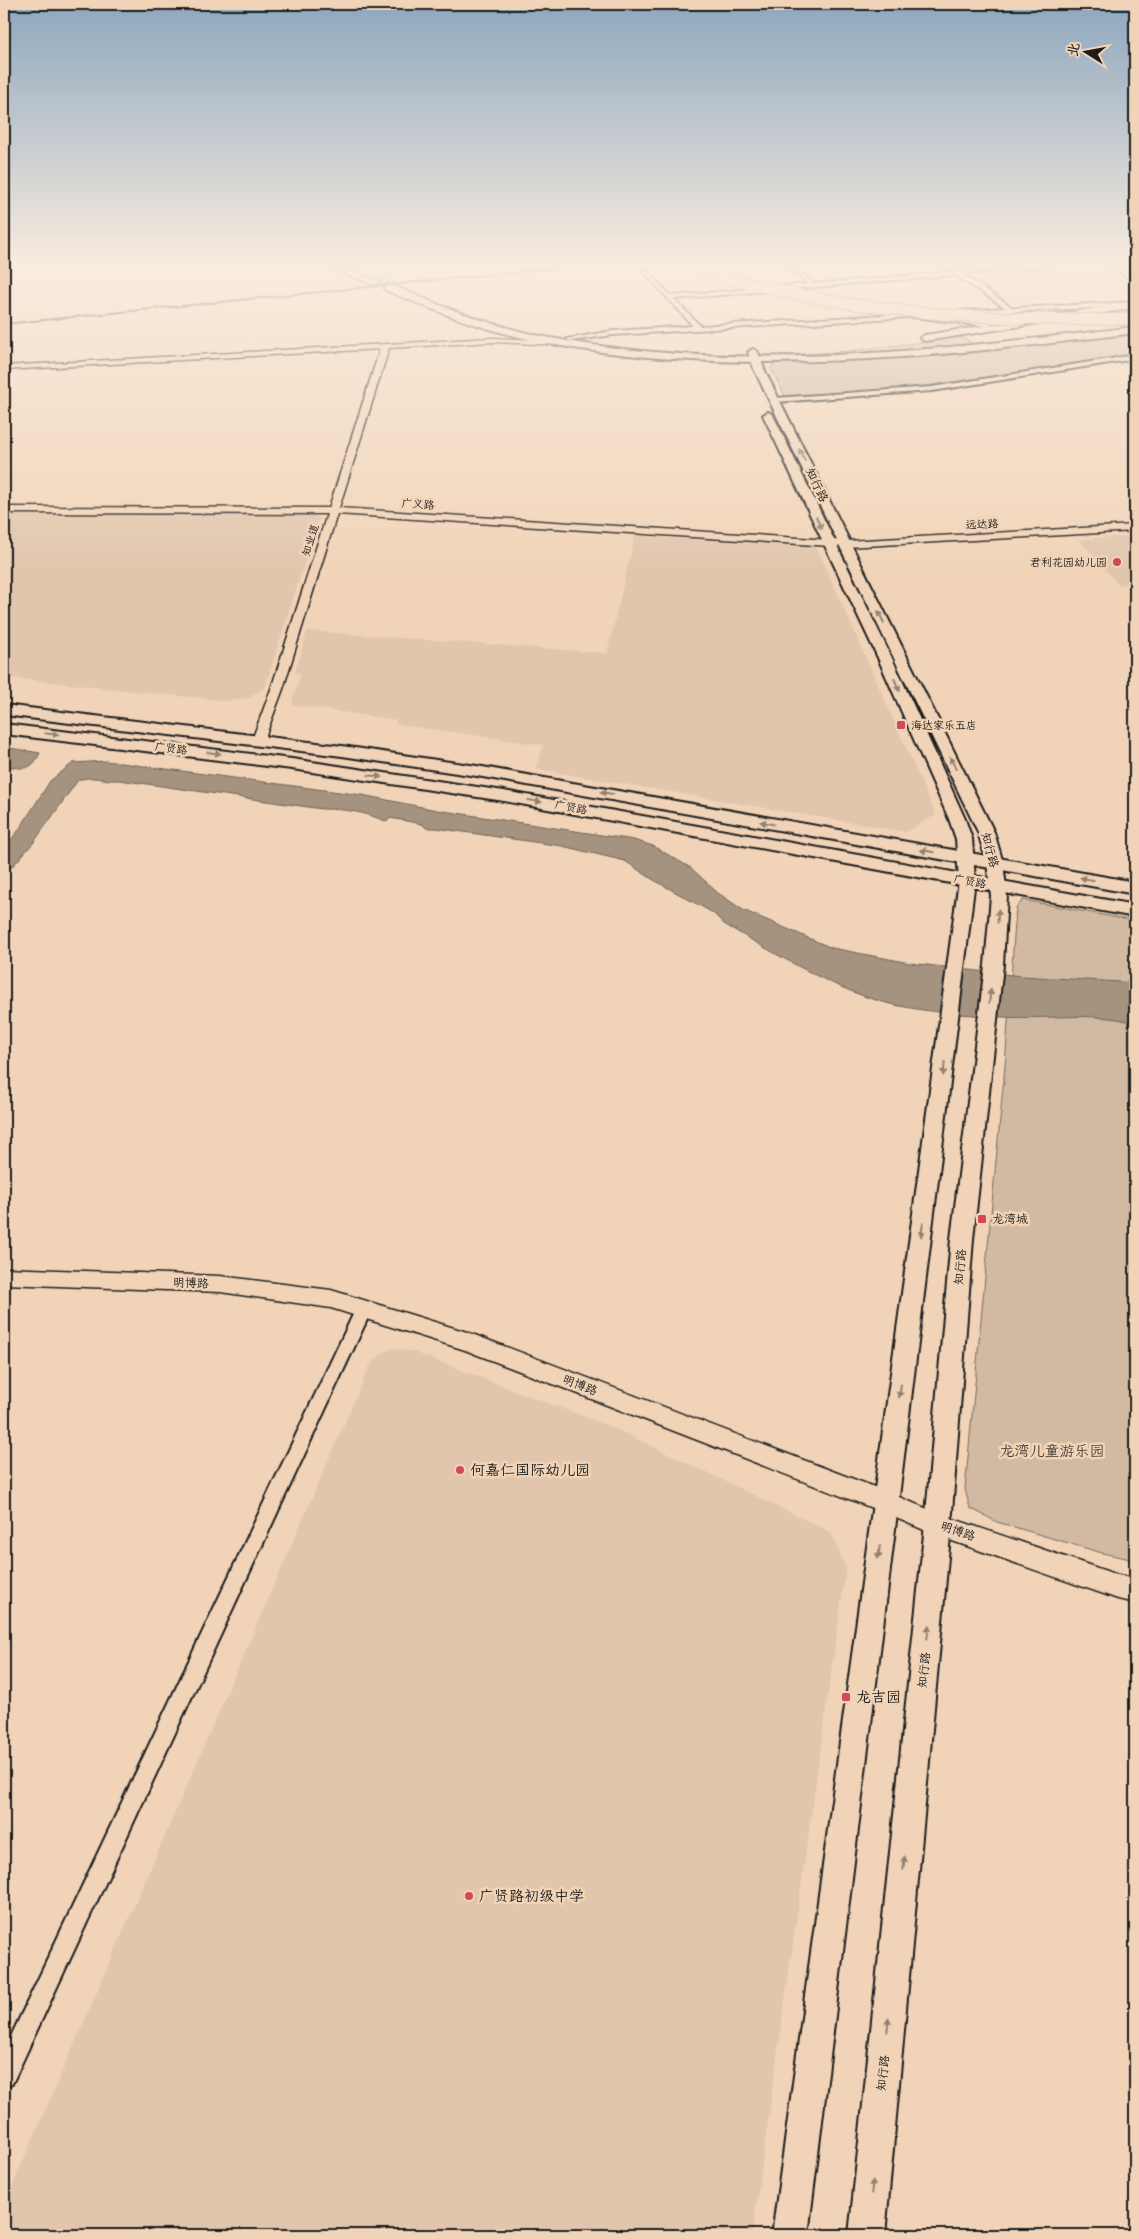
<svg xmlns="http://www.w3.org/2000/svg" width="1139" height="2239" viewBox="0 0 1139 2239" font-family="Kalam,'LXGW WenKai TC',sans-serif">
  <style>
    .built { fill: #e1c6ad }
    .green { fill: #d2b9a1; stroke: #776a5e }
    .water { fill: #a59380; stroke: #6e6358 }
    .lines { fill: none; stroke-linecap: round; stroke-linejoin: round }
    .trunk-tunnel { stroke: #c6af99; stroke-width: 11; stroke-dasharray: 11 5; stroke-linecap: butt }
    .minor-casing { stroke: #1c1c1c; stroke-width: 4 }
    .tertiary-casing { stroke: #1c1c1c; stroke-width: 3 }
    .secondary-casing { stroke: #1c1c1c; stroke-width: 4 }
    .primary-casing { stroke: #1c1c1c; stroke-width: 4 }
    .trunk-casing { stroke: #1c1c1c; stroke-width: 4 }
    .minor { fill: #f1d4b8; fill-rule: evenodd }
    .tertiary { fill: #f1d4b8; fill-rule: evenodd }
    .secondary { fill: #f1d4b8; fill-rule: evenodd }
    .primary { fill: #f1d4b8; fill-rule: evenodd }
    .trunk { fill: #f1d4b8; fill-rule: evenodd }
    .rail { stroke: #1c1c1c; stroke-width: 2 }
    .trunk-bridge-casing { stroke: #1c1c1c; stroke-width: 12; stroke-linecap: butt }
    .trunk-bridge { stroke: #f1d4b8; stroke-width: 11 }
    .oneway { fill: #918172 }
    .poi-dot { fill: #d1495b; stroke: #f1d4b8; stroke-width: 2 }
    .labels { text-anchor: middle; stroke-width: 5; stroke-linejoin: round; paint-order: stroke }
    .far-street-label { font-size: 11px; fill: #1c1c1c; stroke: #f1d4b8 }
    .far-poi-label { font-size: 11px; fill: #1c1c1c; stroke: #f1d4b8; text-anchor: end }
    .street-label { font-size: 12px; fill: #1c1c1c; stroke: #f1d4b8 }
    .poi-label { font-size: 12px; fill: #1c1c1c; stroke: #f1d4b8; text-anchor: start }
    .near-park-label { font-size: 15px; fill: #4a433d; stroke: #f1d4b8 }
    .near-poi-label { font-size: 15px; fill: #1c1c1c; stroke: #f1d4b8; text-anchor: start }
  </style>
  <rect width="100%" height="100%" fill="#f1d4b8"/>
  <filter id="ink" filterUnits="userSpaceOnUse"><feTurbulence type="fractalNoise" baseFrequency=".02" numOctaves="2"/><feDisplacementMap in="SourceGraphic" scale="10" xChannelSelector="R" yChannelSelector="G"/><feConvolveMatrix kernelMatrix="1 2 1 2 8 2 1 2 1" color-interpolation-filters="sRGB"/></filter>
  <g filter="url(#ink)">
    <path class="built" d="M1098 263 1135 282V291L1009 303 966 275Z
      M4 513 314 515 319 518 265 687 249 698 226 701 4 677Z
      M635 536 813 547 818 550 936 815 906 832 536 769 543 745 395 724 396 720 293 705 292 701 301 674 295 673 307 631 607 653Z
      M1135 536V584L1118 585 1079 539Z
      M395 1348 414 1352 614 1428 831 1532 846 1568 752 2235H4V2205L369 1367 382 1353Z"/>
    <path class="green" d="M1135 335V354L933 385 860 393 785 396 771 368 773 365 779 362 937 356Z
      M955 338H964L972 343 964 346 876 354 765 356 850 351Z
      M1023 900 1135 921V1560L1102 1553 997 1522 970 1508 965 1489 1005 1066 1016 908Z"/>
    <path class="water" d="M4 747 40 753C31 773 22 768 4 766Z
      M106 761 362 795 437 810 634 840 653 846 691 868 718 893 743 910 832 948 910 963 1021 976 1135 983V1023C1093 1011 1047 1020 1003 1017 958 1014 912 1012 869 998 817 980 771 951 724 924L713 913 652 879 625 861 562 846 435 828H426L422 824 390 818 387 822C366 812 345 809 322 809L119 780C103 781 94 775 78 780L34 842 4 876V848L19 830 50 781 73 763Z"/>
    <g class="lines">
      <path class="trunk-tunnel" d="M383 282 396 287"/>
      <defs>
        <path id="minor" d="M781 262H787L815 284 951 272 936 262H943L957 271 1089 262 962 274 1013 308 1135 302V306L961 314 959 311 1006 308 955 275 674 299 700 326 920 313 983 321 995 325V327L912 317 613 335 570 341 567 339 613 331 693 326 642 270H646L671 296 808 284Z
          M1101 262H1108L1135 277V281Z
          M1135 355V359L932 391 775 402 772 400 775 398 932 387Z
          M364 1302 370 1304 372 1309 12 2084 4 2087V2051L358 1304Z"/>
        <path id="tertiary" d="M492 338 562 341 566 343 562 345 492 342 389 348 339 508 846 541 1135 525V531L846 547 337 514 283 689 264 740 258 744 252 740 271 689 327 514 4 513V507L329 508 380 349 4 370V366Z
          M4 1268 220 1276 331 1290 467 1332 885 1491 939 1514 1118 1575 1135 1579V1603L1118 1599 938 1536 880 1511 465 1350 331 1308 220 1292 4 1284Z"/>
        <path id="secondary" d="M753 349 758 352 764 369 994 832 1003 863 1007 896 1003 965 973 1239 951 1525 885 2235H849L925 1525 951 1239 985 965 991 896 987 863 978 832 754 369 748 352Z
          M768 412 773 415 892 658 965 819 972 839 975 880 808 2235H772L959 880 956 839 949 819 878 658 763 415Z"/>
        <path id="primary" d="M4 705 342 746 477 766 1135 882V894L477 776 342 756 4 715Z
          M4 724 292 759 504 791 1135 905V917L504 801 292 769 4 734Z"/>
        <path id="trunk" d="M314 262H328L380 282 375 285 372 284Z
          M388 285C407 290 426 300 445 307 479 320 514 331 551 338 743 375 943 349 1135 327V333C982 352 828 369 673 359 619 355 564 349 511 335 467 324 426 307 385 290V286Z
          M1135 302V308L925 341 920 338 925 335Z"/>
      </defs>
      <use href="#minor" class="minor-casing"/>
      <use href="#tertiary" class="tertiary-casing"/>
      <use href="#secondary" class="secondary-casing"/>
      <use href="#primary" class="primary-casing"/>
      <use href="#trunk" class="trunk-casing"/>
      <use href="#minor" class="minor"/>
      <use href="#tertiary" class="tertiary"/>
      <use href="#secondary" class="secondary"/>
      <use href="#primary" class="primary"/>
      <use href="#trunk" class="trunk"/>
      <path class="rail" d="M4 324 614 262"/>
      <defs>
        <path id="trunk-bridge" d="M679 262C822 313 984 322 1135 319"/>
      </defs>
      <use href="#trunk-bridge" class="trunk-bridge-casing"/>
      <use href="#trunk-bridge" class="trunk-bridge"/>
    </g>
    <defs><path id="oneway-solid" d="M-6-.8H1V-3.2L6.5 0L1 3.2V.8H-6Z" transform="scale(1.25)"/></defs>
    <g class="oneway">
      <use href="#oneway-solid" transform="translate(802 455) rotate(-116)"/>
      <use href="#oneway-solid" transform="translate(819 523) rotate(64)"/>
      <use href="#oneway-solid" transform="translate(881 617) rotate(-116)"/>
      <use href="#oneway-solid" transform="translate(897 685) rotate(66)"/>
      <use href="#oneway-solid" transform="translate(52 734) rotate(6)"/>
      <use href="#oneway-solid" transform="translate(214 753) rotate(7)"/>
      <use href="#oneway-solid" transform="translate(953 763) rotate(-116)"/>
      <use href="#oneway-solid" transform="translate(375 776) rotate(8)"/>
      <use href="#oneway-solid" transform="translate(607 793) rotate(-169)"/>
      <use href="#oneway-solid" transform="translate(535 801) rotate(10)"/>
      <use href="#oneway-solid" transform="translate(767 823) rotate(-169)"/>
      <use href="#oneway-solid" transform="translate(927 851) rotate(-171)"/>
      <use href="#oneway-solid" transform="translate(1087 879) rotate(-170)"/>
      <use href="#oneway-solid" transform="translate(998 916) rotate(-86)"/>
      <use href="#oneway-solid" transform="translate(990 996) rotate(-83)"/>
      <use href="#oneway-solid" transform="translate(944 1069) rotate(98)"/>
      <use href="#oneway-solid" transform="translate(922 1230) rotate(98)"/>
      <use href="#oneway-solid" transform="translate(900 1391) rotate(98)"/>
      <use href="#oneway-solid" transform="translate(879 1552) rotate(97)"/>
      <use href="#oneway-solid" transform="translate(928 1632) rotate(-84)"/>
      <use href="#oneway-solid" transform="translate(904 1863) rotate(-84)"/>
      <use href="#oneway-solid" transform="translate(888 2025) rotate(-84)"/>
      <use href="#oneway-solid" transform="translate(872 2187) rotate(-84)"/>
    </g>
  </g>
  <linearGradient id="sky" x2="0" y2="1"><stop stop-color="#8da7be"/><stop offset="0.46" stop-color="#f9ecdf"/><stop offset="1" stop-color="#f9ecdf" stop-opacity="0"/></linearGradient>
  <rect width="1139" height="575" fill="url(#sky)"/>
  <g class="poi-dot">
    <circle cx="1117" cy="562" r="5"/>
    <rect x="896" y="720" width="10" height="10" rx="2.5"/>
    <rect x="977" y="1214" width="10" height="10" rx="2.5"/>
    <circle cx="460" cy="1470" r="5"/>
    <rect x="841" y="1692" width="10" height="10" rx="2.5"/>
    <circle cx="469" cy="1896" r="5"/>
  </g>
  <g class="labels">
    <g class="far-street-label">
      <text transform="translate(418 504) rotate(4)" y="4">广义路</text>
      <text transform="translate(982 524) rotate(-3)" y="4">远达路</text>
      <text transform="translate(310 540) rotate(-73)" y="4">知业道</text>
      <text transform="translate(171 748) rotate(7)" y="4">广贤路</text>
      <text transform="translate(571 807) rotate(10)" y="4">广贤路</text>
      <text transform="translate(970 881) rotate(10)" y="4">广贤路</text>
    </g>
    <g class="far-poi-label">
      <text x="1107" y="566">君利花园幼儿园</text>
      <text x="911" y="729" text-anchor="start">海达家乐五店</text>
    </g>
    <g class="street-label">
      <text transform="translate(817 485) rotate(64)" y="4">知行路</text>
      <text transform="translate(990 850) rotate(75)" y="4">知行路</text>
      <text transform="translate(960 1267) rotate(-85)" y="4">知行路</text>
      <text transform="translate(191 1283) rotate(2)" y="4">明博路</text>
      <text transform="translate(580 1385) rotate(21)" y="4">明博路</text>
      <text transform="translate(958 1531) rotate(19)" y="4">明博路</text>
      <text transform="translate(924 1670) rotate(-84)" y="4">知行路</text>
      <text transform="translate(883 2073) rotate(-84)" y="4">知行路</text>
    </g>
    <g class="poi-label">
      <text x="992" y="1223">龙湾城</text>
    </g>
    <g class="near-park-label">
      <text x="1052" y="1456">龙湾儿童游乐园</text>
    </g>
    <g class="near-poi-label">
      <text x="470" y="1475">何嘉仁国际幼儿园</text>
      <text x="856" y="1702">龙吉园</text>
      <text x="479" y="1901">广贤路初级中学</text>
    </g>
  </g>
  <rect width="1139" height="2239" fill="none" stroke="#f1d4b8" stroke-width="20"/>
  <rect x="10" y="10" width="1119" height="2219" fill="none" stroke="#1c1c1c" stroke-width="2" filter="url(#ink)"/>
  <g transform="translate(1086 52) rotate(281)" stroke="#f1d4b8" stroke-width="4" paint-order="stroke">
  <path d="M0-4L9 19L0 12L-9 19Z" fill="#1c1c1c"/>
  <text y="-8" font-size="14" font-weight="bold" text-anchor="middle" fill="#1c1c1c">北</text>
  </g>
</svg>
